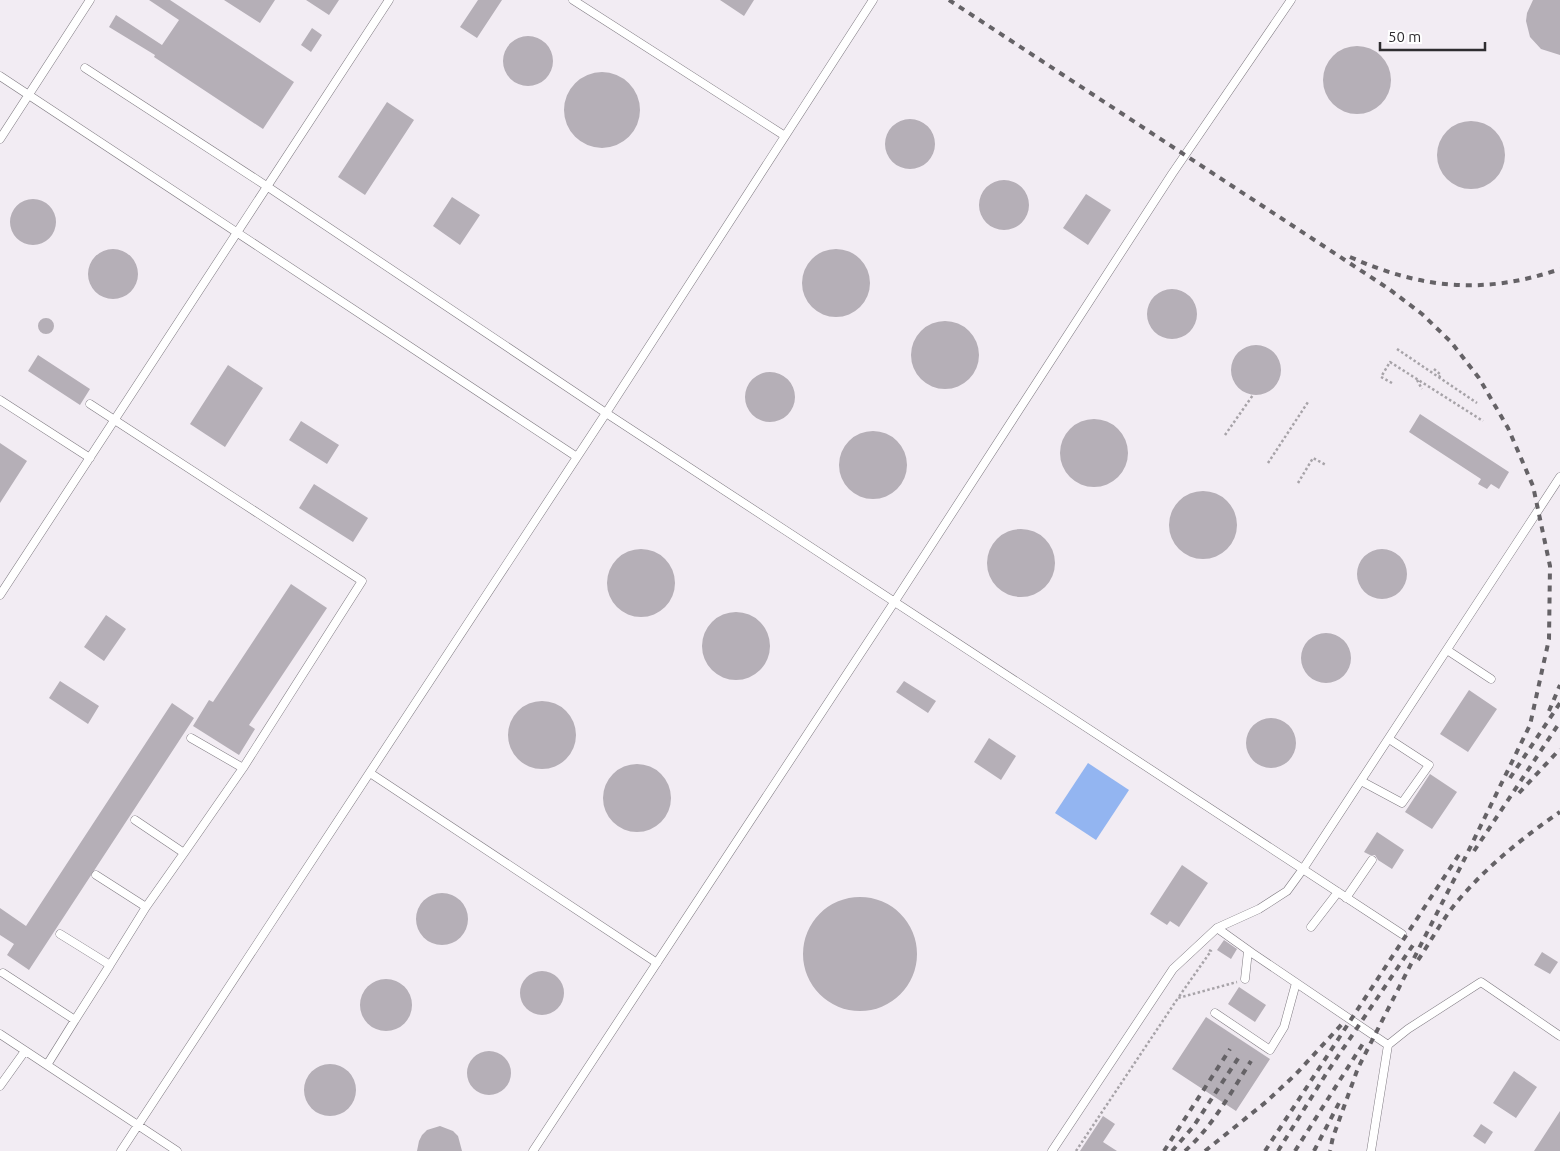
<svg xmlns="http://www.w3.org/2000/svg" width="1560" height="1151" viewBox="0 0 1560 1151" font-family="Ubuntu,sans-serif">
  <style>
    .water { fill: #93b5f1 }
    .building { fill: #b5afb7 }
    .lines { fill: none; stroke-linecap: round; stroke-linejoin: round }
    .lane-casing { stroke: #7f7a81; stroke-width: 9 }
    .path { stroke: #a7a3a8; stroke-width: 2.5; stroke-dasharray: 2.5 2.5; stroke-linecap: butt }
    .lane { stroke: #fff; stroke-width: 8 }
    .rail { stroke: #656266; stroke-width: 4; stroke-dasharray: 6 6; stroke-linecap: butt }
  </style>
  <rect width="100%" height="100%" fill="#f2ecf3"/>
  <path class="water" d="M1088 763 1129 790 1096 840 1055 813Z"/>
  <path class="building" d="M149 0H170L294 82 263 129 154 57 155 55 109 27 116 15 162 45 179 20Z
    M224 0H275L260 23Z
    M306 0H339L329 15Z
    M478 0H502L477 38 460 27Z
    M720 0H754L744 16Z
    M1533 0H1560V55L1541 49 1530 37 1526 21 1527 13Z
    M312 28 322 35 311 52 301 45Z
    M503 61a25 25 0 1 1 50 0a25 25 0 1 1-50 0Z
    M1323 80a34 34 0 1 1 68 0a34 34 0 1 1-68 0Z
    M564 110a38 38 0 1 1 76 0a38 38 0 1 1-76 0Z
    M387 102 414 120 365 195 338 177Z
    M885 144a25 25 0 1 1 50 0a25 25 0 1 1-50 0Z
    M1437 155a34 34 0 1 1 68 0a34 34 0 1 1-68 0Z
    M979 205a25 25 0 1 1 50 0a25 25 0 1 1-50 0Z
    M1086 194 1111 210 1088 245 1063 228Z
    M452 197 480 215 460 245 433 226Z
    M10 222a23 23 0 1 1 46 0a23 23 0 1 1-46 0Z
    M88 274a25 25 0 1 1 50 0a25 25 0 1 1-50 0Z
    M802 283a34 34 0 1 1 68 0a34 34 0 1 1-68 0Z
    M1147 314a25 25 0 1 1 50 0a25 25 0 1 1-50 0Z
    M38 326a8 8 0 1 1 16 0a8 8 0 1 1-16 0Z
    M911 355a34 34 0 1 1 68 0a34 34 0 1 1-68 0Z
    M1231 370a25 25 0 1 1 50 0a25 25 0 1 1-50 0Z
    M38 355 90 389 80 405 28 371Z
    M228 365 263 388 225 447 190 424Z
    M745 397a25 25 0 1 1 50 0a25 25 0 1 1-50 0Z
    M1420 414 1509 472 1499 489 1491 484 1487 489 1478 484 1481 479 1409 432Z
    M1060 453a34 34 0 1 1 68 0a34 34 0 1 1-68 0Z
    M301 421 339 445 327 464 289 440Z
    M839 465a34 34 0 1 1 68 0a34 34 0 1 1-68 0Z
    M0 443 27 461 0 503Z
    M314 484 368 518 353 542 299 508Z
    M1169 525a34 34 0 1 1 68 0a34 34 0 1 1-68 0Z
    M987 563a34 34 0 1 1 68 0a34 34 0 1 1-68 0Z
    M1357 574a25 25 0 1 1 50 0a25 25 0 1 1-50 0Z
    M607 583a34 34 0 1 1 68 0a34 34 0 1 1-68 0Z
    M291 584 327 608 249 725 255 729 239 755 193 726 209 700 213 702Z
    M702 646a34 34 0 1 1 68 0a34 34 0 1 1-68 0Z
    M106 615 126 629 104 661 84 647Z
    M1301 658a25 25 0 1 1 50 0a25 25 0 1 1-50 0Z
    M60 681 99 706 88 724 49 698Z
    M904 681 936 701 928 713 896 692Z
    M1469 690 1497 709 1468 752 1440 734Z
    M508 735a34 34 0 1 1 68 0a34 34 0 1 1-68 0Z
    M172 703 194 718 29 970 7 955 14 944 0 935V908L26 926Z
    M1246 743a25 25 0 1 1 50 0a25 25 0 1 1-50 0Z
    M989 738 1016 756 1001 780 974 762Z
    M603 798a34 34 0 1 1 68 0a34 34 0 1 1-68 0Z
    M1430 774 1457 792 1432 829 1405 812Z
    M1377 832 1404 850 1392 869 1378 860 1375 855H1370L1364 852Z
    M1182 865 1208 883 1179 927 1170 921 1167 925 1150 914Z
    M416 919a26 26 0 1 1 52 0a26 26 0 1 1-52 0Z
    M803 954a57 57 0 1 1 114 0a57 57 0 1 1-114 0Z
    M1224 940 1237 949 1231 959 1217 950Z
    M1542 952 1558 962 1550 974 1534 965Z
    M520 993a22 22 0 1 1 44 0a22 22 0 1 1-44 0Z
    M360 1005a26 26 0 1 1 52 0a26 26 0 1 1-52 0Z
    M1239 987 1266 1005 1255 1022 1228 1004Z
    M1206 1017 1270 1059 1236 1111 1172 1069Z
    M467 1073a22 22 0 1 1 44 0a22 22 0 1 1-44 0Z
    M304 1090a26 26 0 1 1 52 0a26 26 0 1 1-52 0Z
    M1514 1071 1537 1087 1516 1118 1493 1103Z
    M1560 1111V1151H1534Z
    M1103 1116 1115 1124 1103 1142 1117 1151H1080Z
    M1481 1124 1493 1132 1485 1144 1473 1136Z
    M440 1126 453 1131 458 1136 462 1151H417L419 1141 422 1135 427 1130Z"/>
  <g class="lines">
    <defs>
      <path id="lane" d="M573 0 785 136
        M85 68 268 187 606 413 1402 934
        M0 76 577 457
        M0 139 90 0
        M0 400 90 458
        M90 404 362 581 243 768
        M0 595 389 0
        M1447 650 1491 679
        M370 773 657 963
        M1361 781 1402 803 1429 765 1389 739
        M135 820 184 853 146 907
        M184 853 243 768 191 738
        M96 875 146 907 110 965
        M1346 898 1372 860
        M1311 927 1338 892
        M1217 928 1252 953 1388 1045 1371 1151
        M60 934 110 965 75 1020
        M3 973 75 1020 47 1065
        M1245 979 1248 951
        M1215 1013 1270 1050 1284 1027 1296 983
        M0 1034 177 1151
        M1388 1045 1408 1029 1481 982 1560 1036
        M0 1086 25 1051
        M121 1151 606 413 873 0
        M533 1151 895 601 1172 174 1291 0
        M1052 1151 1173 969 1217 928 1259 909 1287 891 1303 869 1560 477"/>
    </defs>
    <use href="#lane" class="lane-casing"/>
    <path class="path" d="M1397 349 1477 403
      M1434 369 1441 375 1439 377
      M1417 380 1422 389
      M1392 383 1381 377 1390 362 1483 421
      M1225 435 1253 395
      M1268 463 1308 402
      M1298 483 1313 458 1326 465
      M1209 950 1211 951 1178 998 1237 982
      M1076 1151 1178 998"/>
    <use href="#lane" class="lane"/>
    <path class="rail" d="M949 0 1389 289 1422 314 1451 342 1479 378 1508 428 1533 486 1550 566 1549 639 1530 725 1463 862 1358 1068 1333 1137 1330 1151
      M1350 257C1422 289 1485 295 1560 269
      M1549 711 1560 685
      M1510 778 1560 703
      M1519 793 1560 749
      M1474 851 1560 722
      M1418 960C1431 941 1442 920 1456 903 1486 867 1522 838 1560 812
      M1164 1151 1230 1049
      M1172 1151 1193 1127 1241 1054
      M1185 1151C1213 1126 1231 1092 1251 1061
      M1205 1151 1266 1102 1296 1074 1342 1024
      M1265 1151 1460 853
      M1278 1151 1326 1074 1413 945
      M1295 1151 1364 1042
      M1314 1151 1339 1103"/>
  </g>
  <path d="M1380 42v8h105v-8" fill="none" stroke="#2f2d30" stroke-width="2.5"/>
  <text x="1388" y="42" font-size="15" fill="#2f2d30" stroke="#ffffff" stroke-width="4" paint-order="stroke">50 m</text>
</svg>
